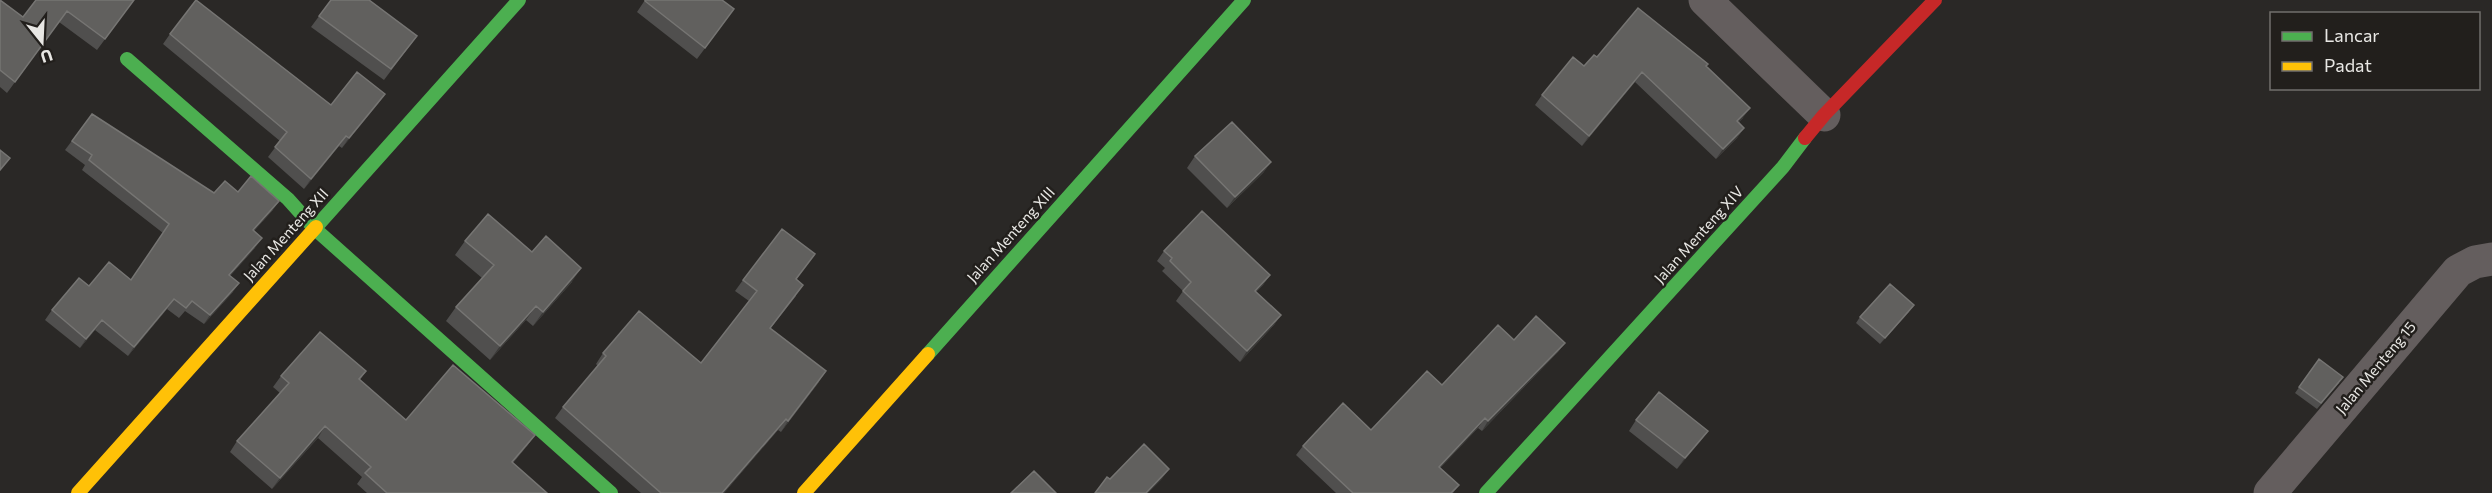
<svg xmlns="http://www.w3.org/2000/svg" width="2492" height="493" viewBox="0 0 2492 493" font-family="Commissioner,sans-serif">
  <style>
    .lines { fill: none; stroke-linecap: round; stroke-linejoin: round }
    .street { stroke: #645e5e; stroke-width: 33 }
    .fast { stroke: #4caf50; stroke-width: 14 }
    .slow { stroke: #ffc107; stroke-width: 14 }
    .jam { stroke: #c62828; stroke-width: 14 }
    .wall { fill: #504f4e }
    .shaded-wall { fill: #3a3937 }
    .building { fill: #61605e; stroke: #767573; stroke-width: 1.5 }
    .labels { text-anchor: middle; stroke-width: 5; stroke-linejoin: round; paint-order: stroke }
    .street-label { font-size: 15px; fill: #e8e7e4; stroke: #221f1c }
  </style>
  <rect width="100%" height="100%" fill="#2a2826"/>
  <g class="lines">
    <path class="street" d="M1705 0 1824 115
      M2270 493 2458 271 2475 262 2492 259"/>
    <path class="fast" d="M127 59 288 199 314 228 611 493
      M316 227 519 0
      M928 354 1244 0
      M1486 493 1783 167 1805 138"/>
    <path class="slow" d="M78 493 316 227
      M804 493 928 354"/>
    <path class="jam" d="M1805 138 1824 115 1935 0"/>
  </g>
  <path class="wall" d="M0 0 23 17 134 0 97 50 59 22 7 93 0 87Z
    M331 0 417 36 384 80 311 27Z
    M645 0 726 20 697 59 637 12Z
    M170 34 331 105 385 94 342 148 339 146 304 189 268 157 280 141 163 44Z
    M1597 57 1706 66 1743 118 1739 122 1744 128 1737 138 1716 159 1635 82 1582 146 1535 105 1542 95Z
    M92 114 214 193 238 192 273 210 254 231 255 248 230 276 233 292 204 324 185 311 179 318 167 309 128 356 95 330 80 348 45 320 52 310 89 286 131 280 163 233 82 170 85 165 65 150Z
    M1195 156 1271 162 1263 173 1227 208 1187 168Z
    M465 241 532 252 572 282 533 326 526 320 490 360 446 321 456 307 482 278 455 255Z
    M1164 251 1270 275 1263 285 1256 292 1281 315 1274 325 1240 362 1176 301 1183 291 1162 271 1165 268 1157 261Z
    M796 279V296L770 329 819 382 781 432 778 430 724 493H641L555 418 563 407 598 366 596 364 603 353 701 363 749 301 735 291 743 280Z
    M1909 312 1880 344 1856 323 1860 317Z
    M1565 343 1558 352 1482 431 1478 428 1440 468 1459 485 1453 493H1336L1296 455 1303 446 1371 430 1442 385Z
    M2319 359 2339 383 2317 409 2295 393Z
    M366 371 360 380 406 420 535 435 527 446 513 463 547 493H367L357 484 362 477 318 438 272 489 230 452 237 441 280 393 273 387 281 376Z
    M1636 420 1708 431 1677 469 1629 431Z"/>
  <path class="shaded-wall" d="M1642 72 1635 82 1582 146 1589 136Z
    M385 94 378 104 342 148 349 138Z
    M1750 108 1743 118 1730 131 1737 121Z
    M1744 128 1737 138 1716 159 1723 149Z
    M346 136 339 146 304 189 311 179Z
    M1271 162 1263 173 1227 208 1235 197Z
    M279 201 273 210 246 240 253 230Z
    M262 238 255 248 223 284 229 275Z
    M581 268 572 282 533 326 543 312Z
    M1270 275 1263 285 1248 301 1255 291Z
    M239 283 233 292 204 324 210 315Z
    M174 299 167 309 128 356 134 347Z
    M1914 305 1909 312 1880 344 1885 338Z
    M536 306 526 320 490 360 500 346Z
    M1281 315 1274 325 1240 362 1247 351Z
    M102 320 95 330 80 348 86 339Z
    M1565 343 1558 352 1482 431 1488 421Z
    M826 371 819 382 781 432 788 421Z
    M1485 418 1478 428 1432 477 1439 467Z
    M786 419 778 430 724 493H722Z
    M325 426 318 438 272 489 280 478Z
    M1708 431 1700 442 1677 469 1685 458Z
    M535 435 527 446 504 473 512 462Z
    M1169 469 1162 479 1148 493H1146Z"/>
  <path class="building" d="M0 0 23 17 36 0H134L105 39 67 11 15 82 0 70Z
    M196 0 331 105 357 72 385 94 349 138 346 136 311 179 275 147 287 132 170 34Z
    M331 0H369L417 36 391 69 319 16Z
    M645 0H722L734 9 705 48 645 1Z
    M1638 8 1708 64 1706 66 1750 108 1737 121 1744 128 1723 149 1642 72 1589 136 1542 95 1573 57 1584 66 1594 55 1597 57Z
    M92 114 214 193 225 181 238 192 251 176 279 201 253 230 262 238 229 275 239 283 210 315 192 301 186 308 174 299 134 347 102 320 86 339 52 310 79 278 89 286 109 262 131 280 169 224 89 160 92 155 72 141Z
    M1232 122 1271 162 1235 197 1195 156Z
    M0 150 10 158 0 170Z
    M1202 211 1270 275 1255 291 1281 315 1247 351 1183 291 1191 282 1170 261 1172 258 1164 251Z
    M488 214 532 252 546 236 581 268 543 312 536 306 500 346 456 307 494 265 465 241Z
    M782 229 815 254 796 279 803 285 770 328 826 371 788 421 786 419 722 493H661L563 407 606 356 603 353 639 311 701 363 757 291 743 280Z
    M1890 284 1914 305 1885 338 1860 317Z
    M1536 316 1565 343 1488 421 1485 418 1439 467 1459 485 1451 493H1353L1303 446 1343 403 1371 430 1427 371 1442 385 1498 325 1514 340Z
    M320 332 366 371 359 379 406 420 453 365 535 435 512 462 547 493H387L365 473 371 467 325 426 280 478 237 441 289 383 281 376Z
    M2319 359 2343 377 2321 403 2299 387Z
    M1659 392 1708 431 1685 458 1636 420Z
    M1144 444 1169 469 1146 493H1095L1107 477 1110 479Z
    M1034 471 1056 493H1011Z"/>
  <g class="labels">
    <g class="street-label">
      <text transform="translate(286 235) rotate(-48)" y="5">Jalan Menteng XII</text>
      <text transform="translate(1011 235) rotate(-48)" y="5">Jalan Menteng XIII</text>
      <text transform="translate(1699 235) rotate(-48)" y="5">Jalan Menteng XIV</text>
      <text transform="translate(2376 368) rotate(-50)" y="5">Jalan Menteng 15</text>
    </g>
  </g>
  <rect x="2270" y="12" width="210" height="78" fill="#221f1c" stroke="#716f6c" stroke-width="1.5"/>
  <rect x="2282" y="32" width="30" height="9" fill="#4caf50" stroke="#716f6c" stroke-width="1.5"/>
  <text x="2324" y="42" font-size="18" fill="#e8e7e4">Lancar</text>
  <rect x="2282" y="62" width="30" height="9" fill="#ffc107" stroke="#716f6c" stroke-width="1.5"/>
  <text x="2324" y="72" font-size="18" fill="#e8e7e4">Padat</text>
  <g transform="translate(42 42) rotate(162)" stroke="#221f1c" stroke-width="4.5" paint-order="stroke">
  <path d="M0-4.5L10 22L0 15L-10 22Z" fill="#e8e7e4"/>
  <text y="-9" font-size="16" font-weight="bold" text-anchor="middle" fill="#e8e7e4">U</text>
  </g>
</svg>
